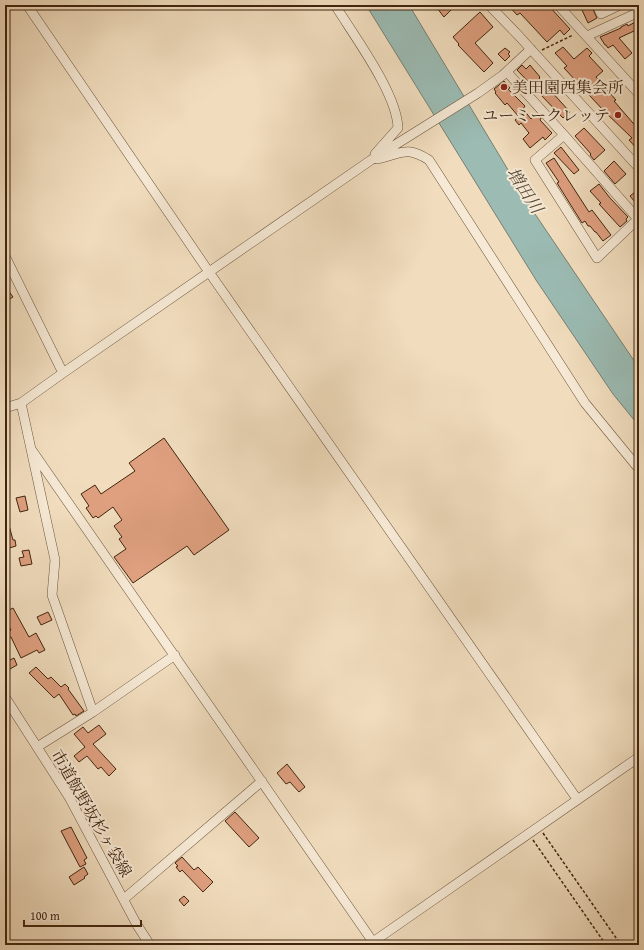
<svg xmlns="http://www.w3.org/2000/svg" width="644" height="950" viewBox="0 0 644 950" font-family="'Gentium Book Plus','Noto Serif JP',serif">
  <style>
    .water { fill: #9bbbb3; stroke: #777f71 }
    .building { fill: #dfa080; stroke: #40250e }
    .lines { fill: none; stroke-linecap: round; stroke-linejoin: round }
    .minor-casing { stroke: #6c533a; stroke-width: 10 }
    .path { stroke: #40250e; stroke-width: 1.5; stroke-dasharray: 3 2; stroke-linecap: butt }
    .minor { stroke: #f6e9d5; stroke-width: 9 }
    .poi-dot { fill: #8f2418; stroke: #f6e9d5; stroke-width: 1.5 }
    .labels { text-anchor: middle; stroke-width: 4; stroke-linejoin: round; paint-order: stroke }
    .poi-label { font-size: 16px; fill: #40250e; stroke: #f6e9d5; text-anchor: start }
    .street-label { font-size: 16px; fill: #40250e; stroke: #f6e9d5 }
    .water-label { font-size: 17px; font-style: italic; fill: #574a37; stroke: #f6e9d5 }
  </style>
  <rect width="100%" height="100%" fill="#f1ddbe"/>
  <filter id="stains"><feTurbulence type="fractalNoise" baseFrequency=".005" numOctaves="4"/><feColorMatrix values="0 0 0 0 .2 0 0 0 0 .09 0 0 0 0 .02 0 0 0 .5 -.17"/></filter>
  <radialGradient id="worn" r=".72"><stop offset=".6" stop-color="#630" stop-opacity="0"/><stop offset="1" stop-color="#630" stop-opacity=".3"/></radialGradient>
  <path class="water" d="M366 5H409L531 208 639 368V426L613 394 536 280Z"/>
  <path class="building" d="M440 5H446L451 10 444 17 437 8Z
    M508 5H548L570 29 564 35 560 30 547 42 520 13 517 15Z
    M591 5 597 18 588 23 582 10Z
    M480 12 493 27 475 43 493 63 484 72 458 45 459 44 453 37Z
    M639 20V40L634 31 619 38 632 53 625 59 613 45 608 48 606 45H605L600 37 621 28V27L627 24 628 26Z
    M563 47 574 59 587 48 592 53 589 56 603 71 596 77 616 100 614 101 639 130V151L629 140 632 138 604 111 564 68 567 66 555 53Z
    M505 48 510 52 508 54 510 56 505 61 498 54Z
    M522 65 526 69 530 65 540 77 539 78 570 112 563 118 517 70Z
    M504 81 510 88 508 89 525 106 523 109 531 119 537 114 541 118 540 120 552 133 545 140 543 137 530 148 523 139 529 133 521 123 519 125 515 120 519 117 507 103 505 105 495 93 496 92 494 89Z
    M584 128 605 150 594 160 590 155 591 154 575 136Z
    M561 147 579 170 574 174 554 153Z
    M554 158 589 212 592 210 611 235 603 241 596 232H595L590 226H588L585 221 582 223 557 183 559 182 546 163Z
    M614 161 626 174 615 184 604 171Z
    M599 184 610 198 628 217 626 219 627 221 620 227 599 204 601 203 590 191Z
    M635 192 639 196V207L630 196Z
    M5 286 13 297 5 302Z
    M164 438 229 530 194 555 187 546 133 583 114 557 126 549 119 539 122 537 114 526 122 520 113 507 98 518 96 516 93 518 86 508 89 506 81 494 95 485 101 494 135 471 129 463Z
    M25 496 28 510 20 512 16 498Z
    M5 518H7L13 540H15L16 546 6 549Z
    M29 550 32 564 21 566 19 558 24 557 22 551Z
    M13 608 29 637 36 633 45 650 39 653 37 650 21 658 11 637 5 640V633L11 630 5 620V612Z
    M48 612 52 620 41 625 37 617Z
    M14 658 17 665 10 669 6 662Z
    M36 667 48 679 51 677 61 687 65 684 69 688 68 689 84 711 76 716 75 714 73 715 59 694 54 698 29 673Z
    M99 725 106 734 93 744 116 769 109 776 101 767 98 769 87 756 79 762 74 756 85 747 74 734 83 727 88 733Z
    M287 764 305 787 299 792 290 782 286 784 277 773Z
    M235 812 259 838 249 847 225 821Z
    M71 827 87 858 84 860 86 864 80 867 61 831Z
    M182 857 194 870 198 867 213 882 203 892 182 870 180 872 176 867 178 866 175 863Z
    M84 867 88 874 84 877 85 878 74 885 69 877Z
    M184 896 189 901 184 906 179 900Z"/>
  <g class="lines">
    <defs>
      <path id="minor" d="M27 5 209 272 577 799
        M335 5C354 36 397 93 398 128L375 154
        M489 5 518 35 639 168
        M558 5 639 94
        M597 5 601 14 620 5
        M587 36 639 12
        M507 72 564 135 535 160 597 258 639 218
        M564 135 638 219
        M377 159C402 154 405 145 429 160L585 403 639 469
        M5 256 63 373
        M21 403 55 560 52 595 93 712
        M5 408 21 403 63 373 371 160 478 93 503 75 531 49
        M31 449 373 942
        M5 697 69 797 137 925 150 945
        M37 747 93 712 175 655
        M124 899 262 781
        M370 944 639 757"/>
    </defs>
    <use href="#minor" class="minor-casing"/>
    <path class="path" d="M542 50 573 35
      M543 833 621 945
      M533 840 606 945"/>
    <use href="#minor" class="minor"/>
  </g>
  <g class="poi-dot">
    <circle cx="504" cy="87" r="4"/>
    <circle cx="618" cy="115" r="4"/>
  </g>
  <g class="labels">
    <g class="poi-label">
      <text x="512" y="93">美田園西集会所</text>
      <text x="610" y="121" text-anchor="end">ユーミークレッテ</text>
    </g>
    <g class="street-label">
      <text transform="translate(92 813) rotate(60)" y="6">市道飯野坂杉ヶ袋線</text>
    </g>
    <g class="water-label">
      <text transform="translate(525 190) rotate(57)" y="6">増田川</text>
    </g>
  </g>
  <rect width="644" height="950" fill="none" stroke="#f1ddbe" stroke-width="20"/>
  <rect x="6" y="6" width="632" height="938" fill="none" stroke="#40250e" stroke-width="2"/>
  <rect x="10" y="10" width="624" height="930" fill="none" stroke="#40250e"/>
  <path d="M24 920v6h117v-6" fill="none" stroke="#40250e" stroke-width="2"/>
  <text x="30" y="920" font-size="12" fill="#40250e" stroke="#f6e9d5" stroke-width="3" paint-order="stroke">100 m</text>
  <rect width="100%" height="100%" filter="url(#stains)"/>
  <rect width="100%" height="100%" fill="url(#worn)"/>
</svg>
